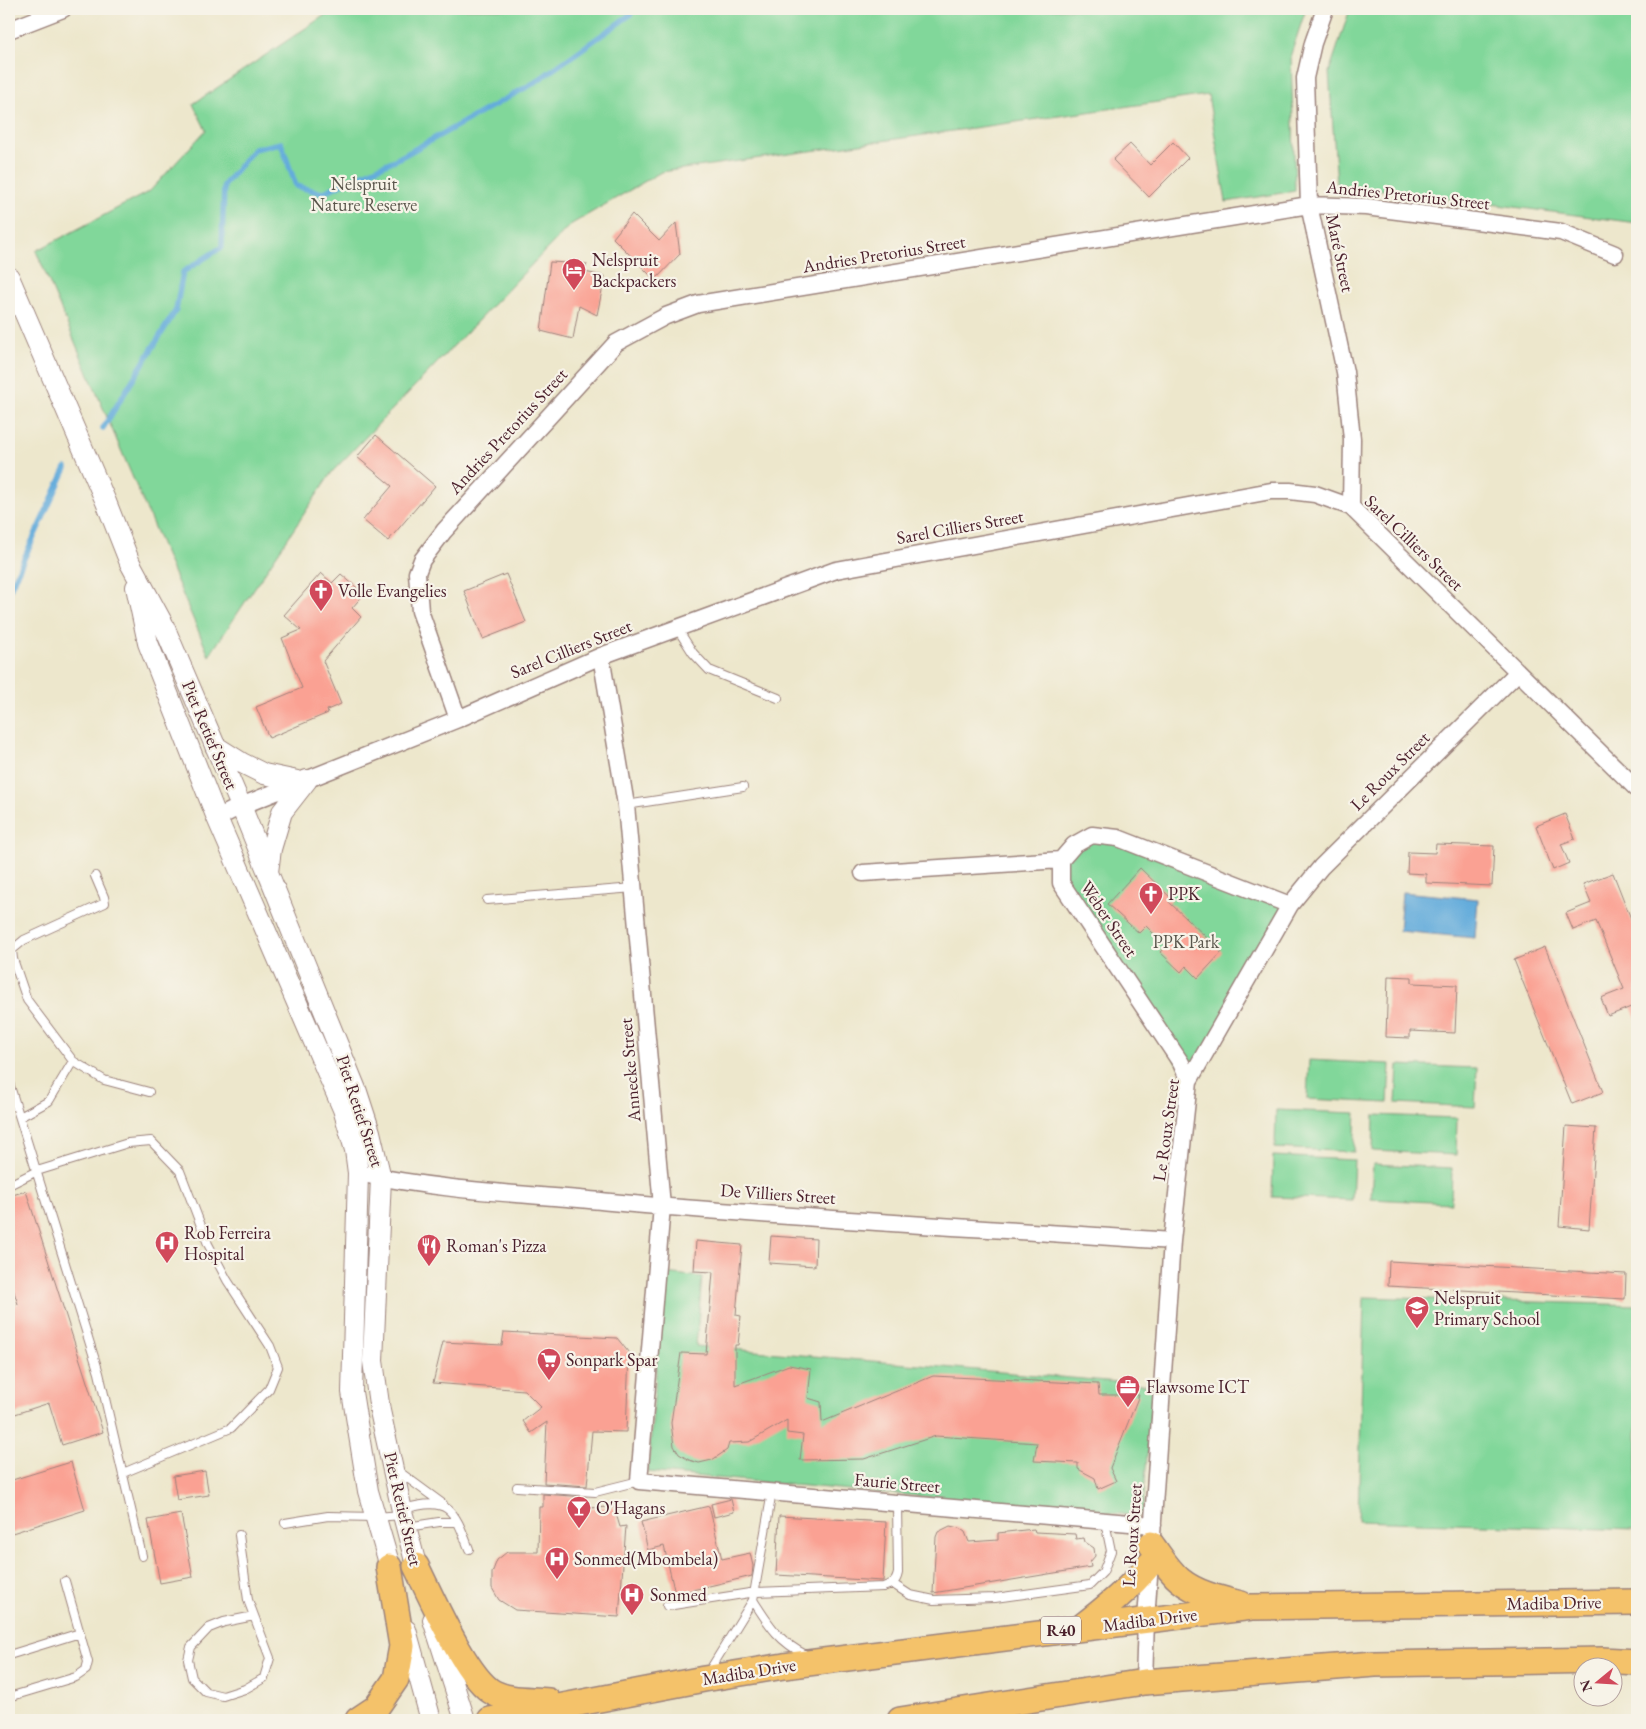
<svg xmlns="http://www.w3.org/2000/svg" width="1646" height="1729" viewBox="0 0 1646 1729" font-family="'EB Garamond',serif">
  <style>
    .green { fill: #81d79a; stroke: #667b62 }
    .water { fill: #64acdb; stroke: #576683 }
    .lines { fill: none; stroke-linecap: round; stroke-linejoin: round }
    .stream { stroke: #64acdb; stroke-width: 5.5 }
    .building { fill: #faa193 }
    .service-casing { stroke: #9c837c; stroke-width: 10 }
    .minor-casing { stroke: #9c837c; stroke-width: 19 }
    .tertiary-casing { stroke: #9c837c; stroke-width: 22 }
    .primary-casing { stroke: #9c837c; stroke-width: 28 }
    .service { stroke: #fff; stroke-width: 8 }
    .minor { stroke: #fff; stroke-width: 16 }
    .tertiary { stroke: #fff; stroke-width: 20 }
    .primary { stroke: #f4c26a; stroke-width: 25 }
    .labels { text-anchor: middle; stroke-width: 4.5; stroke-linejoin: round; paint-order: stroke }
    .shield { fill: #f7f3e8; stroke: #7e5f64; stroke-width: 1 }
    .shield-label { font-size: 16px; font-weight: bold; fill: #4a1f2b }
    .park-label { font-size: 18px; fill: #5a564c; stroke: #f7f3e8 }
    .street-label { font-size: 18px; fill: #4a1f2b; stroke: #f7f3e8 }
    .poi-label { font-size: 18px; fill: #4a1f2b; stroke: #f7f3e8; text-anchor: start }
  </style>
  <rect width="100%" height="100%" fill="#f7f3e8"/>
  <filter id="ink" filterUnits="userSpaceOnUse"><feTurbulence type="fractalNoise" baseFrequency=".02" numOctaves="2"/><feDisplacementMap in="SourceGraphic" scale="10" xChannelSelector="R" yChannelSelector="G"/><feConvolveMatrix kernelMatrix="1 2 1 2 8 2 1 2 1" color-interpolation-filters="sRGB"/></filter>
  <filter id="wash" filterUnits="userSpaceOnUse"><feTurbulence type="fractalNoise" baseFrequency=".0096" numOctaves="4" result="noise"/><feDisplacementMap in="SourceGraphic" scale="20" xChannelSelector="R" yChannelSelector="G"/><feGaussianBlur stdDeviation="1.12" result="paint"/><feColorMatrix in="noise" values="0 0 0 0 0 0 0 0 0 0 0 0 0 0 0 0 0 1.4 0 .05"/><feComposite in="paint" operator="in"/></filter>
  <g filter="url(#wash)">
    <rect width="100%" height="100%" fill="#ede7cc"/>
    <path class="green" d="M334 9H1306L1291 54 1295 191 1226 202 1208 95 661 172 570 225 332 472 209 656 36 251 150 191 206 130 193 104Z
      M1350 9H1637V223L1337 184 1329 72Z
      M1092 835 1290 905 1189 1081 1061 883 1063 859Z
      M1309 1060 1390 1064 1388 1103 1307 1099Z
      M1398 1065 1477 1068 1475 1107 1396 1103Z
      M1276 1110 1356 1113 1354 1152 1275 1148Z
      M1374 1115 1457 1118 1456 1155 1373 1151Z
      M1273 1156 1354 1160 1352 1200 1272 1197Z
      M1373 1164 1452 1168 1451 1203 1371 1199Z
      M664 1273 702 1277 696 1346 1153 1385 1142 1516 648 1472Z
      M1364 1297 1637 1305V1530L1358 1521Z"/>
    <path class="water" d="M1402 892 1478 899 1475 938 1399 931Z"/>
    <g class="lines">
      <path class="stream" d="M103 428 176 310 183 272 222 247 224 185 254 149 281 143 296 186 322 193 399 158 534 83 630 15 634 9
        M9 591 66 468"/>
    </g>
    <g id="blocks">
      <path class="building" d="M1173 142 1188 158 1149 197 1113 160 1130 144 1150 165Z
        M632 214 659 241 676 223 680 254 655 280 613 238Z
        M550 262 587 264 584 272 605 276 597 315 579 306 573 339 541 331Z
        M376 435 435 486 388 541 363 520 392 486 357 457Z
        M321 573 332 583 341 574 364 594 352 608 361 617 323 661 341 704 327 710 328 713 269 738 256 707 302 688 282 638 301 630 284 615Z
        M506 574 526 622 483 639 464 591Z
        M1565 814 1575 839 1561 844 1569 863 1553 870 1536 826Z
        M1436 844 1494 846 1492 886 1426 883V874L1407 873 1408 852 1435 853Z
        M1140 868 1172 899 1169 902 1222 952 1198 978 1186 966 1181 972 1160 952 1166 946 1146 926 1139 933 1107 904Z
        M1613 873 1637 934V1021L1631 1007 1608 1016 1601 998 1624 989 1596 921 1573 930 1566 913 1591 903 1583 884Z
        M1545 947 1603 1092 1572 1104 1514 960Z
        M1388 976 1412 977V983L1457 985 1455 1033 1410 1031V1038L1386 1037Z
        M1566 1126 1596 1128 1589 1229 1559 1226Z
        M26 1191 103 1432 62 1445 49 1403 9 1416V1307L18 1304 9 1277V1196Z
        M771 1236 816 1239 815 1266 769 1263Z
        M696 1241 742 1245 736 1315 741 1316 738 1345H735V1385L789 1365 811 1369 808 1398 821 1402 822 1422 933 1376 1098 1384 1099 1395H1139L1110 1468 1116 1481 1098 1489 1095 1478 1078 1469V1463L1034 1461 1037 1443 936 1436 864 1459 800 1460 803 1435 787 1433V1420L749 1442 729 1443 727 1450 712 1460 699 1463 689 1460 679 1454 674 1446 671 1423 681 1353 706 1354 713 1272 694 1271Z
        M1389 1261 1626 1274 1625 1299 1388 1286Z
        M504 1332 617 1338 629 1353 626 1432 592 1431 587 1486 544 1483 547 1422 531 1433 523 1421 541 1407 524 1390 433 1383 443 1342 502 1345Z
        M71 1462 85 1510 9 1534V1481Z
        M205 1471 209 1495 177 1500 173 1476Z
        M543 1494 586 1497 585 1508 614 1507 620 1527 626 1526 619 1617 515 1610 499 1600 492 1588V1573L497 1560 507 1552H538L539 1507H543Z
        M731 1499 734 1512 714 1517 711 1504Z
        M709 1506 722 1559 750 1553 753 1566 752 1576 675 1594 664 1546 648 1550 641 1522Z
        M181 1514 193 1577 160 1583 148 1520Z
        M779 1516 886 1522 883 1581 776 1575Z
        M950 1526 959 1528 965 1532 969 1542 998 1540V1533L1034 1529 1035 1532 1075 1534 1076 1539 1084 1538 1085 1542 1094 1548 1095 1556 1090 1562 1091 1567 933 1593 936 1537 938 1532Z"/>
    </g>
  </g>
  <g filter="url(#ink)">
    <use href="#blocks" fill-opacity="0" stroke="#9c837c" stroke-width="1"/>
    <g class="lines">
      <defs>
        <path id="service" d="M677 628 693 653 709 670 778 698
          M626 805 743 787
          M95 876 104 897 105 903 24 940 12 950 13 959 27 1000 73 1061 104 1080 149 1092
          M487 900 634 888
          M9 1083 99 1373 142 1556
          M20 1117 49 1101 73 1061
          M9 1185 37 1171 128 1143 151 1141 180 1171 208 1244 227 1280 270 1346 278 1367 269 1389 231 1428 123 1473
          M398 1471 443 1504
          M517 1487 595 1492 639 1481
          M403 1509C449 1497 453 1507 469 1549
          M285 1523 328 1516 375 1517 403 1515
          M407 1527 439 1522H457
          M239 1535 248 1600 270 1658 264 1678 245 1689 223 1696 206 1692 192 1678 188 1660 191 1647 209 1628 224 1622 254 1616
          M893 1584 910 1595 934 1600 995 1598 1090 1585 1103 1572 1111 1551 1105 1522
          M753 1600C769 1625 779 1642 806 1655
          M667 1606 756 1592 883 1587C892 1584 896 1583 898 1573L897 1503
          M9 1655 80 1633
          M708 1673 753 1600 772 1492
          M9 1697 76 1677 86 1670 88 1662 65 1581"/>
        <path id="minor" d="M1325 9 1313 43 1305 78 1309 205 1345 372 1352 439 1351 507
          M9 30 63 9
          M601 656 626 805 662 1206 639 1481 1153 1525
          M458 719 420 611 418 586 417 573 422 560 444 531 616 343 666 316 698 304 1309 205 1366 207 1561 232 1615 254
          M217 818 241 806 458 719 601 656 836 570 1271 491H1290L1315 494 1351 507 1637 789
          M863 873 1061 860
          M1189 1081 1181 1063 1061 883V860L1074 845 1092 835 1118 838 1290 905
          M358 1173C441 1191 527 1194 611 1202 798 1219 985 1228 1172 1241
          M1152 1535 1172 1241 1189 1081 1290 905 1321 867 1518 672
          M1144 1682 1146 1620 1150 1562"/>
        <path id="tertiary" d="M9 277 106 502 130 563 163 624 241 806 357 1092 370 1132 381 1178 373 1361 380 1411 403 1515 420 1580
          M136 587 148 643 217 818 343 1109 355 1150 358 1173 352 1392 368 1491 387 1556 393 1581
          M215 746 242 763 264 774 302 782
          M268 872 271 849 282 812 307 780
          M433 1620 465 1720
          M406 1630 431 1720"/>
        <path id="primary" d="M1151 1544C1160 1556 1168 1570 1180 1580 1197 1594 1221 1599 1241 1604
          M416 1566C431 1596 466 1678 494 1693 510 1701 530 1699 548 1701
          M1080 1628C1106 1608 1128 1590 1150 1564
          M358 1720 376 1708 396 1679 402 1646 389 1567
          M490 1720 704 1679 784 1666 1252 1607 1637 1602
          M900 1720 1144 1682 1375 1664 1602 1660 1637 1662"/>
      </defs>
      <use href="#service" class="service-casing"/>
      <use href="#minor" class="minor-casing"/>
      <use href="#tertiary" class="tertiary-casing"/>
      <use href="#primary" class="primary-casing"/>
      <use href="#service" class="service"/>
      <use href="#minor" class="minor"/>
      <use href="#tertiary" class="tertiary"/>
      <use href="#primary" class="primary"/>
    </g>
  </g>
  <defs>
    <symbol id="hotel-pin" viewBox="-11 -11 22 30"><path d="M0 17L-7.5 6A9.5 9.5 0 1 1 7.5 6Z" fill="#d1495b" stroke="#f7f3e8"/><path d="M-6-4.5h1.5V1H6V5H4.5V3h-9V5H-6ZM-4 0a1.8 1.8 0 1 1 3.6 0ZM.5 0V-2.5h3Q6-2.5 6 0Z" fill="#fff"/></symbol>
    <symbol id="church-pin" viewBox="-11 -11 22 30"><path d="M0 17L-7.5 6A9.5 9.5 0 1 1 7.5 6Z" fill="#d1495b" stroke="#f7f3e8"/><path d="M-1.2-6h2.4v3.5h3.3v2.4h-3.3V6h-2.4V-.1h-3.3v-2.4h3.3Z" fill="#fff"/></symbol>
    <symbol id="hospital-pin" viewBox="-11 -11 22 30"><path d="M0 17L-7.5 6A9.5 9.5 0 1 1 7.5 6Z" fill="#d1495b" stroke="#f7f3e8"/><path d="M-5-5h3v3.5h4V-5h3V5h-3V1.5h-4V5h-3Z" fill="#fff"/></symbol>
    <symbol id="restaurant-pin" viewBox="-11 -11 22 30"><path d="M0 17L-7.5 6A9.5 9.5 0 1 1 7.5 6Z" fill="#d1495b" stroke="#f7f3e8"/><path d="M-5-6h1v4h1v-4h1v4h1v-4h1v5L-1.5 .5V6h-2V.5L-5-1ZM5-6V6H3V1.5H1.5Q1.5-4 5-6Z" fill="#fff"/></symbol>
    <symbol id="school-pin" viewBox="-11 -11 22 30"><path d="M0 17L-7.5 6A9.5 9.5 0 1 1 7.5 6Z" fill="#d1495b" stroke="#f7f3e8"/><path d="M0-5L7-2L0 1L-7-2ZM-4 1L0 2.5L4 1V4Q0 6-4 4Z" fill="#fff"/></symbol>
    <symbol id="supermarket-pin" viewBox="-11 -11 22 30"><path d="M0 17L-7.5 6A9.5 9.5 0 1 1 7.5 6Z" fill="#d1495b" stroke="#f7f3e8"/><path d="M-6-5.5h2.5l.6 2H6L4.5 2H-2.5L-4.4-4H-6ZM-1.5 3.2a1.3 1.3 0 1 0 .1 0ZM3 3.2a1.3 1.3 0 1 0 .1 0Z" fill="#fff"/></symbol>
    <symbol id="office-pin" viewBox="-11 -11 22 30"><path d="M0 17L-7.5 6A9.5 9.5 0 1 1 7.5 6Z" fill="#d1495b" stroke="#f7f3e8"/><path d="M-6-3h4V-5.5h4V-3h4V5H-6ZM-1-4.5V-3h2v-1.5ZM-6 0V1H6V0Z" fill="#fff"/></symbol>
    <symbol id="bar-pin" viewBox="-11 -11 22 30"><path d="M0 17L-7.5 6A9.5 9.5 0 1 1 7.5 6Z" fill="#d1495b" stroke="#f7f3e8"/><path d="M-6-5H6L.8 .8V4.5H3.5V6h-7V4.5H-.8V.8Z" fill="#fff"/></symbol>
  </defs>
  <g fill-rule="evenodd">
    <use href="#hotel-pin" x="560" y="256" width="28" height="38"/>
    <use href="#church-pin" x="307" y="577" width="28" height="38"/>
    <use href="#church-pin" x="1137" y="880" width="28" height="38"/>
    <use href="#hospital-pin" x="153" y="1229" width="28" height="38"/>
    <use href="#restaurant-pin" x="415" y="1232" width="28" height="38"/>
    <use href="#school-pin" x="1403" y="1294" width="28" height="38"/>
    <use href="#supermarket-pin" x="535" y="1346" width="28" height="38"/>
    <use href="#office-pin" x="1114" y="1373" width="28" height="38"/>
    <use href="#bar-pin" x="565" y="1494" width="28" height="38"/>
    <use href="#hospital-pin" x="543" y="1545" width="28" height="38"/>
    <use href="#hospital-pin" x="618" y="1581" width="28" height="38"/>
  </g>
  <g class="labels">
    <rect class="shield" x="1041" y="1616.5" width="40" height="27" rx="4"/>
    <g class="shield-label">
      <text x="1061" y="1636">R40</text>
    </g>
    <g class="park-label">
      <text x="364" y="190">Nelspruit<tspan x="364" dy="21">Nature Reserve</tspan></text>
      <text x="1186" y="948">PPK Park</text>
    </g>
    <g class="street-label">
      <text transform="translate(1408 195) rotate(6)" y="6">Andries Pretorius Street</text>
      <text transform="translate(1340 253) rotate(78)" y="6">Maré Street</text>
      <text transform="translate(884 254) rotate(-9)" y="6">Andries Pretorius Street</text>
      <text transform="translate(508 431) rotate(-47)" y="6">Andries Pretorius Street</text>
      <text transform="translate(960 527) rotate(-10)" y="6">Sarel Cilliers Street</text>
      <text transform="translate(1414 543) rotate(44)" y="6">Sarel Cilliers Street</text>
      <text transform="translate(571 649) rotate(-22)" y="6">Sarel Cilliers Street</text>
      <text transform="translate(210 735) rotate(67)" y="6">Piet Retief Street</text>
      <text transform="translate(1390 771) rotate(-45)" y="6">Le Roux Street</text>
      <text transform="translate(1109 919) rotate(56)" y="6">Weber Street</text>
      <text transform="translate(630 1070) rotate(-95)" y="6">Annecke Street</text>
      <text transform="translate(360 1111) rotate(72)" y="6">Piet Retief Street</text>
      <text transform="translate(1166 1130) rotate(-82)" y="6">Le Roux Street</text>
      <text transform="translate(778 1194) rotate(4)" y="6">De Villiers Street</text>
      <text transform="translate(897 1483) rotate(5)" y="6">Faurie Street</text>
      <text transform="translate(403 1509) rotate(77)" y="6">Piet Retief Street</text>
      <text transform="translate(1132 1535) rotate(-86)" y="6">Le Roux Street</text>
      <text transform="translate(1554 1603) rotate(-1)" y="6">Madiba Drive</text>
      <text transform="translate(1150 1620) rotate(-7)" y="6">Madiba Drive</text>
      <text transform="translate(749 1672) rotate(-9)" y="6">Madiba Drive</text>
    </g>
    <g class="poi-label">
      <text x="592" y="266">Nelspruit<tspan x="592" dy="21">Backpackers</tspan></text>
      <text x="338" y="597">Volle Evangelies</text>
      <text x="1168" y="900">PPK</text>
      <text x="184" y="1239">Rob Ferreira<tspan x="184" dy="21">Hospital</tspan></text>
      <text x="446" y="1252">Roman's Pizza</text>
      <text x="1434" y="1304">Nelspruit<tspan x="1434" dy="21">Primary School</tspan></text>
      <text x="566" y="1366">Sonpark Spar</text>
      <text x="1146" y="1393">Flawsome ICT</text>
      <text x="596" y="1514">O'Hagans</text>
      <text x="574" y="1565">Sonmed(Mbombela)</text>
      <text x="650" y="1601">Sonmed</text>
    </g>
  </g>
  <rect width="1646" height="1729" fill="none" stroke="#f7f3e8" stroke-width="30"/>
  <g transform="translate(1598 1682) rotate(252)"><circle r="24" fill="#f7f3e8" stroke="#b29e9c"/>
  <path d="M0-4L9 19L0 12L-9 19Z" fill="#d1495b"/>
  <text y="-8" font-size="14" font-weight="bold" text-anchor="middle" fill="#4a1f2b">N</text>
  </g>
</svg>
